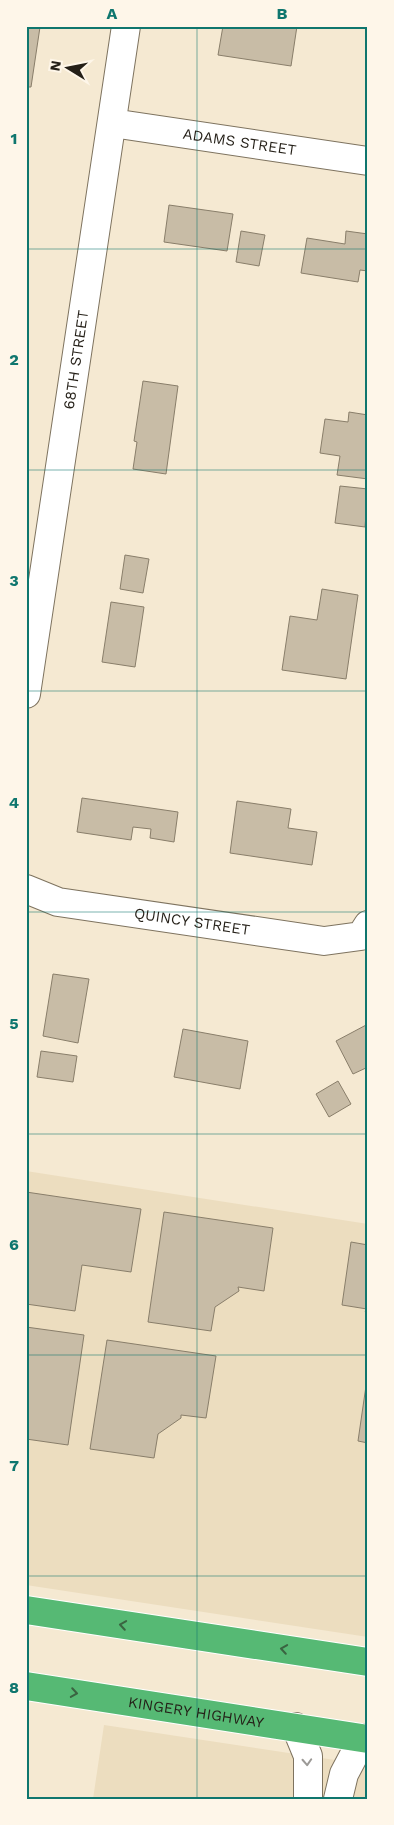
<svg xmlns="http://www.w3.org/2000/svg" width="394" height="1825" viewBox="0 0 394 1825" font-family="'Work Sans',sans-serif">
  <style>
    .built { fill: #ecddbf }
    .building { fill: #c8bca6; stroke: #897e6a }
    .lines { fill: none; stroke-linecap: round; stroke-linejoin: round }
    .minor-casing { stroke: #7e735f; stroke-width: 30 }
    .highway-casing { stroke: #fff; stroke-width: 30 }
    .minor { stroke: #fff; stroke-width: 28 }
    .highway { stroke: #56b974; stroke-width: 28 }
    .oneway { stroke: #3a6441 }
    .oneway2 { stroke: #9c9a97 }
    .grid { fill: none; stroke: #0f766e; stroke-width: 1; stroke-opacity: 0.55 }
    .labels { text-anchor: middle; stroke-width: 4; stroke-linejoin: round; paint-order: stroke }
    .street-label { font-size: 15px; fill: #241f17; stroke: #fef6e9 }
    .neatline { fill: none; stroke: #0f766e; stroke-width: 2 }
    .grid-label { font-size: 16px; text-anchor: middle; font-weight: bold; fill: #0f766e }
  </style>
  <rect width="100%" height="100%" fill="#f5e9d2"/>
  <path class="built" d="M26 1171 368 1224V1637L26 1585Z
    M104 1725 368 1765V1799H93Z"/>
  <path class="building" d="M26 26 40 27 31 87H26Z
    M223 26H297L291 66 218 55Z
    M169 205 233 214 227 251 164 242Z
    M241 231 265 235 259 266 236 262Z
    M346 231 368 234V271L360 270 358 282 301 273 307 238 345 244Z
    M143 381 178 386 166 474 133 469 137 442 134 441Z
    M349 412 368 415V479L337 475 340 456 320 453 325 419 348 422Z
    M340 486 368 489 365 527 335 523Z
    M125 555 149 559 143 593 120 589Z
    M322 589 358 595 346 679 282 670 290 616 317 620Z
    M111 602 144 607 135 667 102 662Z
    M82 798 178 812 174 842 150 838 151 829 133 827 131 840 77 832Z
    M237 801 291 809 288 828 317 832 312 865 230 853Z
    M53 974 89 979 78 1043 43 1036Z
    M368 1024V1067L353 1074 336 1041Z
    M183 1029 248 1041 240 1089 174 1077Z
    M41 1051 77 1056 73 1082 37 1077Z
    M338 1081 351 1104 329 1117 316 1094Z
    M26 1192 141 1209 131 1272 82 1265 75 1311 26 1304Z
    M164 1212 273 1228 264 1291 238 1287 239 1291 215 1307 211 1331 148 1322Z
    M351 1242 368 1245V1315L365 1312 367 1309 342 1305Z
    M26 1327 84 1335 68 1445 26 1439Z
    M107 1340 216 1356 206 1418 181 1415V1418L158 1434 154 1458 90 1449Z
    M367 1379H368V1443L358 1441Z"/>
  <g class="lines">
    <defs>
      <g id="minor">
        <path id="s1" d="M112 123 368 161"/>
        <path id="s2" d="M26 694 126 26"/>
        <path id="s3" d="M26 889 58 902 324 941 361 936 368 925"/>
        <path d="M296 1727 308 1756V1799"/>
        <path d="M338 1799 344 1774 363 1738"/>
      </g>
      <g id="highway">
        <path d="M26 1610 368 1662"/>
        <path id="s4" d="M26 1686 368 1739"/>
      </g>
    </defs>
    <use href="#minor" class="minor-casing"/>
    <use href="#highway" class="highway-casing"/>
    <use href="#minor" class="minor"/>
    <use href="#highway" class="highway"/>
  </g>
  <defs><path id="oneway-chevron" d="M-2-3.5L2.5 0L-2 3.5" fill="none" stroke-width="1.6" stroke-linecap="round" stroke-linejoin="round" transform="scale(1.25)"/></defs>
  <g class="oneway">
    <use href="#oneway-chevron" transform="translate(123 1625) rotate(-171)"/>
    <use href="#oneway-chevron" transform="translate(284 1649) rotate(-171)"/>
    <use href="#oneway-chevron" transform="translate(74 1693) rotate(9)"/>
  </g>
  <use class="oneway2" href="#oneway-chevron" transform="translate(307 1762) rotate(87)"/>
  <path class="grid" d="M197 26V1799M26 249H368M26 470H368M26 691H368M26 912H368M26 1134H368M26 1355H368M26 1576H368"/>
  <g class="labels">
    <g class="street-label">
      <text dy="5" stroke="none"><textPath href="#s1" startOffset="129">ADAMS STREET</textPath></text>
      <text dy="5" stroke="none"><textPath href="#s2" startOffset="338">68TH STREET</textPath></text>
      <text dy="5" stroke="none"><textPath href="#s3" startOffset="170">QUINCY STREET</textPath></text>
      <text dy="5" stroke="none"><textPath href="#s4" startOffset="172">KINGERY HIGHWAY</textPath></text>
    </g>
  </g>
  <rect width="394" height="1825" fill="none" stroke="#fef6e9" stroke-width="55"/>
  <g transform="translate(68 68) rotate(280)" stroke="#fef6e9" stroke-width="4" paint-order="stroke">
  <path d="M0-4L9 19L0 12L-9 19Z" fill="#241f17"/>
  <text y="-8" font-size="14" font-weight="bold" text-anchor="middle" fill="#241f17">N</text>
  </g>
  <rect x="28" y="28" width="338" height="1770" class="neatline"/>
  <g class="grid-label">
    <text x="112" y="19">A</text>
    <text x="282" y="19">B</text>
    <text x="14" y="144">1</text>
    <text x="14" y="365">2</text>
    <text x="14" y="586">3</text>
    <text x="14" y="808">4</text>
    <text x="14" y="1029">5</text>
    <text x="14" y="1250">6</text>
    <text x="14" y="1471">7</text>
    <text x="14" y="1693">8</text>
  </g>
</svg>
